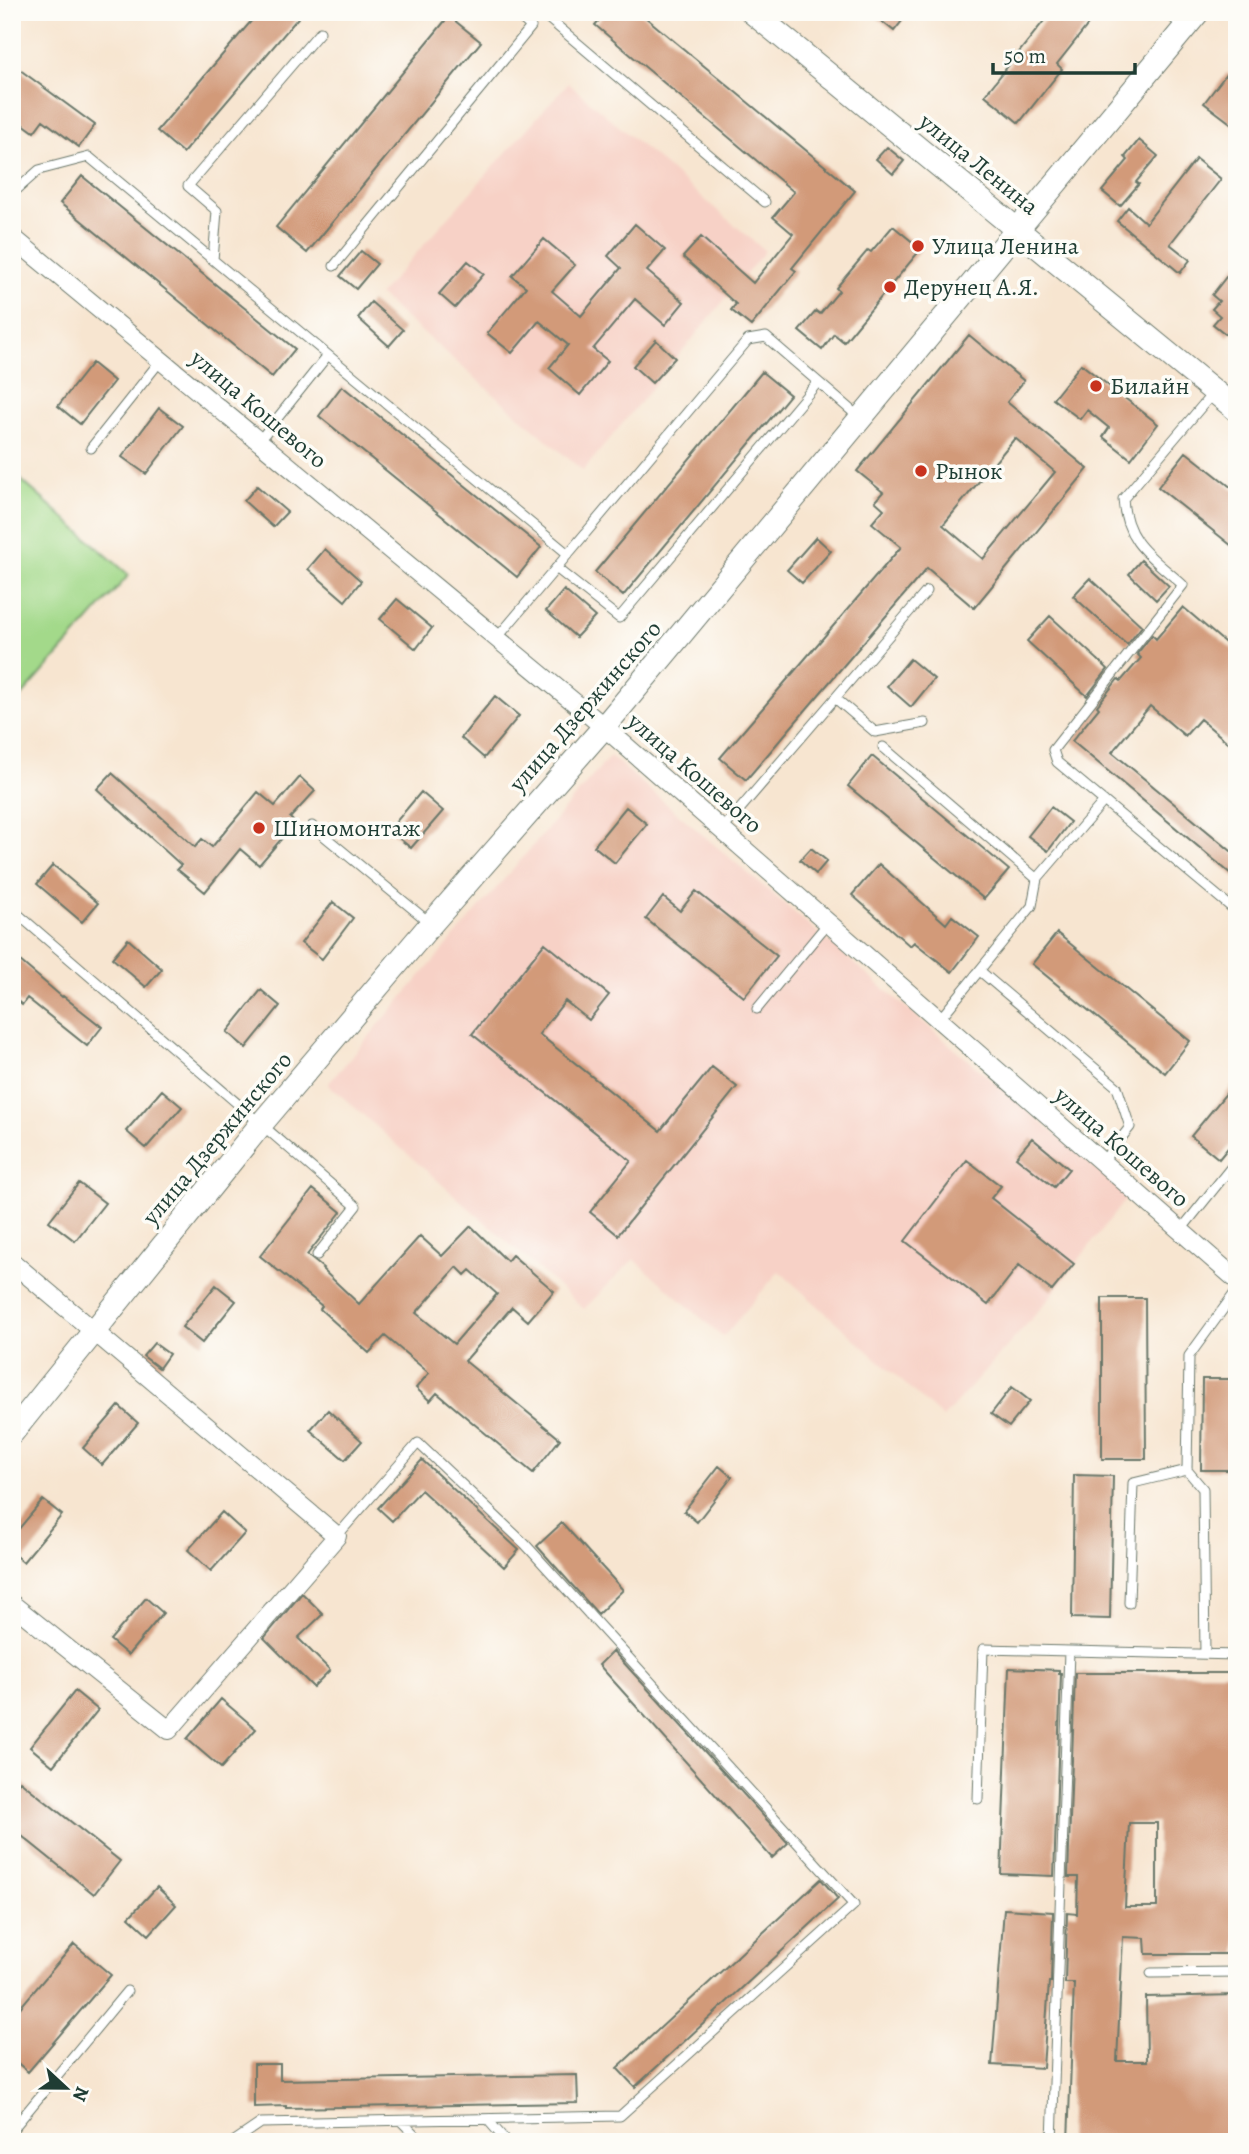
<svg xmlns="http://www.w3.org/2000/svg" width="1249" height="2154" viewBox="0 0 1249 2154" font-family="Alegreya,serif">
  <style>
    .built { fill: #f7d1c6 }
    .green { fill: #a3d98a; stroke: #618b5f; stroke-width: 2 }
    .building { fill: #d29a79; fill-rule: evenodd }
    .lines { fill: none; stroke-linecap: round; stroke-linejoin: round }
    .service-casing { stroke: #6b786b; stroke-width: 11 }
    .minor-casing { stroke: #6b786b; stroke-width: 20 }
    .tertiary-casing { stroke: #6b786b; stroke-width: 25 }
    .service { stroke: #fff; stroke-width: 9 }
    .minor { stroke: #fff; stroke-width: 18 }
    .tertiary { stroke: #fff; stroke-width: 23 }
    .poi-dot { fill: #c8321e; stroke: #fdfcf7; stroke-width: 2.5 }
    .labels { text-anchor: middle; stroke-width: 7; stroke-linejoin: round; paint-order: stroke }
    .street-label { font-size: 24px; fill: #1f3d34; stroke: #fdfcf7 }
    .poi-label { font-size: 24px; fill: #1f3d34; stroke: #fdfcf7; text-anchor: start }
  </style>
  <rect width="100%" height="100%" fill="#fdfcf7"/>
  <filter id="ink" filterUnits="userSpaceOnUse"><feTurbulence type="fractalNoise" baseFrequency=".0143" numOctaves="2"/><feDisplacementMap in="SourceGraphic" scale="14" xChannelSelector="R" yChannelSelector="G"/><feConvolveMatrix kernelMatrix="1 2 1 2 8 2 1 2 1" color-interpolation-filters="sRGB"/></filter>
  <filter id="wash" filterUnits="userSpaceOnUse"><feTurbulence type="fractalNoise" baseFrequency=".00686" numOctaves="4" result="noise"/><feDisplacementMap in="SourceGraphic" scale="28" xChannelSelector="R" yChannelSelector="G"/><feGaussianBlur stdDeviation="1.57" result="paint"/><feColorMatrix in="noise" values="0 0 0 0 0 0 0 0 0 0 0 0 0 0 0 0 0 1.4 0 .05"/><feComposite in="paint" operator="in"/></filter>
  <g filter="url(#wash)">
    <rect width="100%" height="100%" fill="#f7e5d0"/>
    <path class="built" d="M568 83 765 251 583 471 379 295Z
      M610 756 1128 1196 1043 1306 943 1418 779 1271 723 1337 634 1259 584 1309 328 1084Z"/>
    <path class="green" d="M12 472 129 575 12 707Z"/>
    <g id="blocks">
      <path class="building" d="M259 12H303L183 153 157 131Z
        M606 12H639L855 191 792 268 796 271 751 326 731 310 736 304 683 257 701 237 753 283 793 234 773 217 794 192 595 25Z
        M870 12H909L894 31Z
        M1051 12H1098L1057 64 1062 69 1019 123 985 95Z
        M449 16 481 42 307 253 276 227Z
        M12 64 95 125 79 147 43 120 34 132 12 116Z
        M1227 73 1237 80V128L1204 103Z
        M1139 140 1158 156 1136 182 1139 184 1120 206 1102 191 1128 160 1125 157Z
        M887 147 904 161 893 174 876 159Z
        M1196 159 1221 179 1170 244 1190 260 1180 273 1117 221 1128 207 1146 223Z
        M82 176 295 349 272 377 60 203Z
        M635 224 665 250 647 271 684 302 665 325 635 299 593 349 608 361 580 395 549 368 568 345 539 321 512 353 487 333 526 287 512 276 544 239 575 265 552 291 581 316 621 268 608 256Z
        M893 226 921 249 844 342 834 334 822 350 799 331 816 311 820 314 839 291 836 288 868 250 871 252Z
        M361 251 377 264 356 289 340 276Z
        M468 261 484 274 455 308 439 294Z
        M1237 263V331L1234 329 1228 336 1213 324 1220 316 1212 309 1219 301 1212 295Z
        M371 302 403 330 389 346 358 318Z
        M969 335 1024 381 1007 402 1088 469 974 608 927 568 746 780 720 758 901 547 872 523 884 509 875 501 883 492 857 471ZM1015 438 1055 472 983 559 943 525Z
        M656 340 675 358 652 383 633 366Z
        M92 363 114 381 80 424 58 406Z
        M1081 364 1158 424 1131 459 1103 437 1109 428 1087 410 1080 419 1053 399Z
        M762 372 790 395 623 596 595 572Z
        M342 386 541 547 517 577 319 416Z
        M159 408 183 426 146 474 122 457Z
        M1186 452 1237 492V550L1158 487Z
        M257 486 287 512 273 527 244 501Z
        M816 537 831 551 802 583 787 570Z
        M325 549 361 581 345 601 308 569Z
        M1141 560 1169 586 1156 600 1129 574Z
        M1090 578 1142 626 1127 645 1073 596Z
        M564 590 595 617 576 637 546 611Z
        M397 599 432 628 416 649 380 619Z
        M1183 607 1237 653V750L1200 719 1185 736 1150 706 1112 752 1237 856V879L1072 741 1099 708 1097 706 1118 679 1121 681 1141 658 1137 654 1152 635 1156 639Z
        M1050 616 1108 669 1087 696 1027 641Z
        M910 659 934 679 911 707 887 686Z
        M495 696 519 716 484 758 461 738Z
        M872 756 1009 870 984 899 848 786Z
        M112 773 195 847 202 839 212 847 258 792 275 806 300 777 315 791 290 818 295 823 259 865 240 849 205 892 177 869 181 865 97 789Z
        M421 792 443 811 411 848 389 830Z
        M626 807 647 824 615 863 594 846Z
        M1051 807 1070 822 1048 851 1028 836Z
        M811 848 827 861 816 874 800 860Z
        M879 864 946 924 952 916 979 937 952 972 914 942 910 946 852 895Z
        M53 865 98 903 82 922 37 884Z
        M696 891 777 956 744 997 646 919 663 897 680 911Z
        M333 902 353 918 322 959 301 943Z
        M1057 933 1190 1041 1165 1073 1032 964Z
        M128 939 162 969 146 987 112 958Z
        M545 943 609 995 589 1020 565 1001 539 1034 660 1131 712 1067 737 1087 618 1235 590 1212 631 1161 472 1034Z
        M12 954 62 997 63 996 102 1027 87 1046 27 998 22 1005 12 996Z
        M261 990 280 1006 246 1048 227 1032Z
        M1237 1080V1137L1219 1159 1191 1136Z
        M162 1090 182 1107 146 1148 126 1131Z
        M1032 1138 1069 1169 1054 1187 1016 1157Z
        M967 1160 1001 1186 991 1198 1074 1264 1052 1291 1019 1265 988 1305 905 1241Z
        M79 1183 105 1203 75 1241 49 1221Z
        M313 1189 341 1212 307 1255 323 1268 322 1269 359 1304 420 1236 442 1256 471 1226 507 1261 512 1255 554 1291 528 1321 512 1307 465 1361 560 1439 533 1473 437 1393 430 1401 416 1388 429 1373 385 1336 369 1353 320 1309 322 1306 260 1256ZM457 1267 465 1275 470 1270 497 1294 454 1344 416 1313Z
        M216 1285 236 1301 202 1343 182 1327Z
        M1102 1298H1145L1146 1459H1102Z
        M154 1343 169 1354 159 1368 143 1356Z
        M1202 1379H1237V1470H1201Z
        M1012 1387 1030 1401 1009 1427 991 1414Z
        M119 1406 138 1423 102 1465 83 1448Z
        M328 1410 362 1441 345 1460 310 1430Z
        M422 1460 519 1550 504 1567 421 1490 392 1521 378 1508Z
        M719 1466 732 1477 697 1522 684 1511Z
        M1074 1475 1113 1476 1110 1619 1072 1618Z
        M43 1500 62 1515 23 1562 12 1553V1537Z
        M222 1512 245 1533 211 1571 188 1550Z
        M562 1523 623 1590 598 1614 537 1546Z
        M302 1593 323 1614 298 1638 330 1670 313 1687 264 1638Z
        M146 1598 163 1613 128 1655 110 1640Z
        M613 1651 788 1843 772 1858 599 1665Z
        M1009 1668 1059 1670V1673H1061L1054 1876 1001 1874Z
        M1075 1673H1237V1954H1146L1145 1938 1123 1937 1117 2061H1147L1146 1997 1237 1995V2142H1068L1074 1983H1065L1067 1913 1077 1914 1078 1877H1068ZM1129 1823H1157V1907H1125Z
        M75 1691 98 1710 53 1766 30 1747Z
        M221 1699 256 1729 221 1768 187 1739Z
        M20 1781 120 1861 94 1894 12 1828V1791Z
        M821 1879 838 1899 635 2087 617 2068Z
        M157 1887 176 1905 149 1935 129 1917Z
        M1004 1909 1053 1912 1051 1982H1049L1043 2068 992 2065Z
        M74 1944 111 1975 28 2072 12 2058V2017Z
        M254 2064H280V2080L577 2075 578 2103 286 2108V2106L254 2107Z"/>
    </g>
  </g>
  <g filter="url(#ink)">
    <use href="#blocks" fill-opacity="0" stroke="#6b786b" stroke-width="2"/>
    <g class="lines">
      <defs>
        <path id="service" d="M1166 12 1184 27
          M542 13 765 202
          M12 194 39 170 89 157 568 554 497 638
          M213 260 217 211 188 186 320 32
          M334 266 531 27 514 12
          M1213 393 1123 499C1126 544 1152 557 1183 585L1053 750 1057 762 1237 912
          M259 441 328 355
          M91 448 161 360
          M568 554 748 340 766 337 860 418
          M556 568 619 618 818 382
          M835 698 875 732 925 723
          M883 747 1037 879
          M312 826 430 923
          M722 830 927 591
          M13 910 356 1206 317 1255
          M980 971 1117 1087 1130 1127 1102 1162
          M757 1009 828 923
          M939 1020 1032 906 1037 879 1104 801
          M1180 1231 1237 1160
          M1129 1603 1133 1483 1187 1470
          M1205 1654 1203 1489 1187 1470 1189 1356 1237 1290
          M978 1799 983 1649 1237 1655
          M1151 1973 1237 1972
          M487 2119 507 2142
          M401 2121 422 2142
          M12 2130 127 1991
          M233 2142 261 2123 620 2116 854 1905 525 1544 418 1443 337 1536
          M1052 2142 1069 1651"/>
        <path id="minor" d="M12 237 604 727 1237 1280
          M12 1262 337 1536 169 1730 12 1604"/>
        <path id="tertiary" d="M752 12 1237 410
          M12 1433 262 1123 431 924 604 727 1198 12"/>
      </defs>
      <use href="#service" class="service-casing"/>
      <use href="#minor" class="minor-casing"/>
      <use href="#tertiary" class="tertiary-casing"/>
      <use href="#service" class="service"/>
      <use href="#minor" class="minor"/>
      <use href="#tertiary" class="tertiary"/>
    </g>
  </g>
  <g class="poi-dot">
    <circle cx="918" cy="246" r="7"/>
    <circle cx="890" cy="287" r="7"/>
    <circle cx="1096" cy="386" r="7"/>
    <circle cx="921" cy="471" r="7"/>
    <circle cx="259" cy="828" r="7"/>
  </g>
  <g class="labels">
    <g class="street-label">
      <text transform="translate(979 164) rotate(39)" y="8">улица Ленина</text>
      <text transform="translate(259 409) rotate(40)" y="8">улица Кошевого</text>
      <text transform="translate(585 706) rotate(-49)" y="8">улица Дзержинского</text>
      <text transform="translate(695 773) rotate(41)" y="8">улица Кошевого</text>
      <text transform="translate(217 1138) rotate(-50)" y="8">улица Дзержинского</text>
      <text transform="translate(1122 1147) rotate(41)" y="8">улица Кошевого</text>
    </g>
    <g class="poi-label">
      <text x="932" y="254">Улица Ленина</text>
      <text x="904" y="295">Дерунец А.Я.</text>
      <text x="1110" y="394">Билайн</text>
      <text x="935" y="479">Рынок</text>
      <text x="273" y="836">Шиномонтаж</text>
    </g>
  </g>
  <rect width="1249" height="2154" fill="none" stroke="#fdfcf7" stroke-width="42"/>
  <g transform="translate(66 2088) rotate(112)" stroke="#fdfcf7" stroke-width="5" paint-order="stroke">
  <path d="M0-5L12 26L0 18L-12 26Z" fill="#1f3d34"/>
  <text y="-10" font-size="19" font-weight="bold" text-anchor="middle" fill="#1f3d34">N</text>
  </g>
  <path d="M993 63v10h142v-10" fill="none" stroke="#1f3d34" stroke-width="3.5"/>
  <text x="1004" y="63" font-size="21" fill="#1f3d34" stroke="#fdfcf7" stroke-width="5" paint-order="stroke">50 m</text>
</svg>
